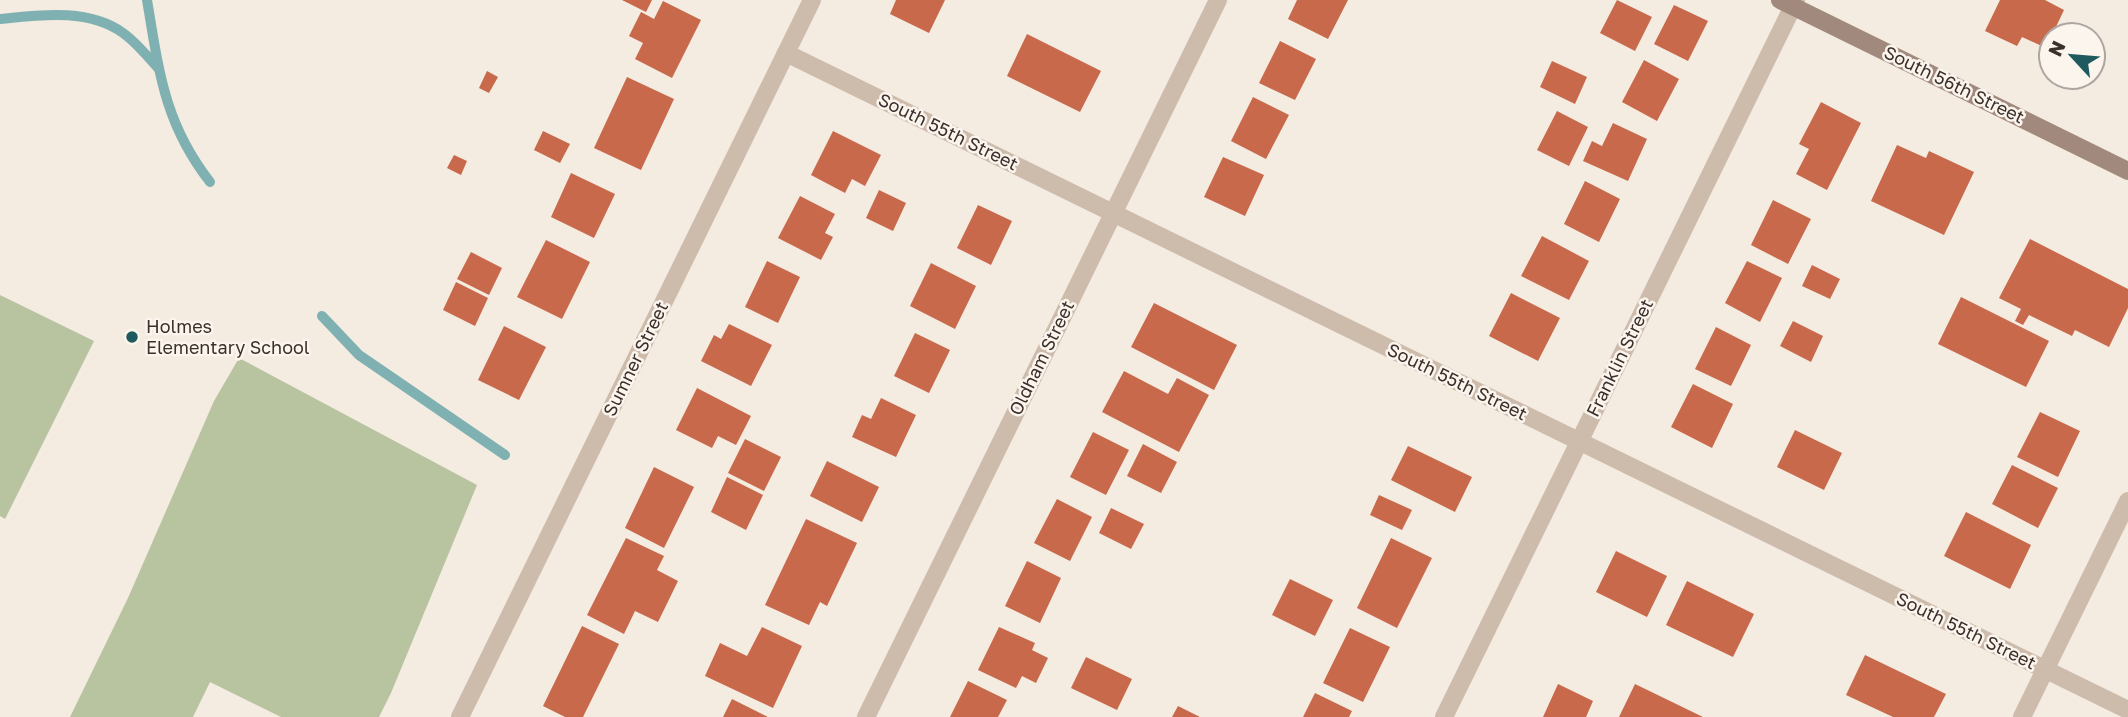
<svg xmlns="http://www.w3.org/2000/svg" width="2128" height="717" viewBox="0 0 2128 717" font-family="'Golos Text',sans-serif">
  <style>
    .green { fill: #b8c4a0 }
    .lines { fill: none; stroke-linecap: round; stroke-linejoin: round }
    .stream { stroke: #7fb0b2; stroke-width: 10 }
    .building { fill: #c8694b }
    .minor { stroke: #cdbbac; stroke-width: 18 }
    .tertiary { stroke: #cdbbac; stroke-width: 18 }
    .secondary { stroke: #a18a7d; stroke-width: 18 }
    .poi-dot { fill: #1f5a5e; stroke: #fbf5ee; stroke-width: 2.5 }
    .labels { text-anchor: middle; stroke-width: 5; stroke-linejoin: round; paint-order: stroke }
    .street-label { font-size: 18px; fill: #3b302b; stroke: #fbf5ee }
    .poi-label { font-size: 18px; fill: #3b302b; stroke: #fbf5ee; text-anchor: start }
  </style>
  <rect width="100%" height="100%" fill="#f4ebe1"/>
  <path class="green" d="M0 295 94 341 5 519 0 516Z
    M239 358 477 485 391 693 379 717H281L210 682 193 717H70L128 598 214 401Z"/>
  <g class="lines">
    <path class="stream" d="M147 0C159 71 164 123 210 182
      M0 19C40 15 88 8 123 33 136 42 147 56 158 68
      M322 316 359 355 505 455"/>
  </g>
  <path class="building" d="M622 0H652L646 12Z
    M896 0H945L929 33 890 14Z
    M1297 0H1348L1328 39 1288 19Z
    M1617 0 1652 17 1635 51 1600 33Z
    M2000 0H2045L2064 10 2046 48 2022 37 2017 46 1985 31Z
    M663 1 701 20 672 78 635 59 643 43 629 36 641 12 654 19Z
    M1674 5 1708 21 1688 61 1654 44Z
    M1027 34 1101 71 1080 112 1007 76Z
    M1280 41 1316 59 1295 100 1259 83Z
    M1644 60 1679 79 1657 121 1622 102Z
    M1552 61 1587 77 1575 104 1540 87Z
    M487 71 498 77 489 93 479 88Z
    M627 77 674 99 641 170 594 148Z
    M1253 97 1289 115 1266 159 1231 141Z
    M1821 102 1861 123 1827 190 1796 174 1809 149 1799 144Z
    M1557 111 1588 127 1569 166 1537 150Z
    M1613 123 1647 139 1628 181 1583 161 1592 141 1602 146Z
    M543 131 570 144 560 163 534 150Z
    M833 131 881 155 865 186 852 179 845 193 811 175Z
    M1897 145 1926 158 1929 151 1974 172 1944 235 1871 201Z
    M454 155 467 161 461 175 447 168Z
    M1223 157 1264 175 1245 216 1204 197Z
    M571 173 615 194 594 238 551 217Z
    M1585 181 1620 199 1599 242 1564 224Z
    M879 190 906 203 893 231 866 218Z
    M800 196 835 214 825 233 833 237 821 260 778 238Z
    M1773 200 1811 219 1788 264 1751 245Z
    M978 205 1012 221 991 265 957 248Z
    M1542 236 1589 261 1569 300 1521 276Z
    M2030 239 2128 289V308L2109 347 2075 330 2072 336 2029 315 2023 325 2015 321 2021 309 1999 298Z
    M546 240 590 262 562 319 517 297Z
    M471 252 502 268 489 295 457 279Z
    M767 261 800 277 778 323 745 307Z
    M1747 261 1782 278 1760 322 1725 303Z
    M931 263 976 286 955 329 910 306Z
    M1812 265 1840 279 1830 299 1802 286Z
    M456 282 488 298 475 326 443 310Z
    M1511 293 1560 318 1538 361 1489 336Z
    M1961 297 2049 341 2026 387 1938 344Z
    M1154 303 1237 345 1214 390 1131 347Z
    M1793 321 1823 336 1811 362 1780 346Z
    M729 324 772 345 751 386 701 361 714 335 721 339Z
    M504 326 546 347 519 400 478 380Z
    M1716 327 1751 345 1731 386 1695 369Z
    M915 333 950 350 929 393 894 376Z
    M1124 371 1168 394 1177 378 1209 395 1179 452 1102 412Z
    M1693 384 1733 404 1712 448 1671 427Z
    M697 388 751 416 736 445 718 436 712 448 676 430Z
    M881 398 916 415 896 457 852 437 862 415 871 419Z
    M2040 412 2080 431 2058 477 2017 457Z
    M1795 430 1842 453 1824 490 1777 467Z
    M1093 432 1129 450 1106 495 1070 477Z
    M745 439 781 457 764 491 728 473Z
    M1143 444 1177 462 1161 493 1127 476Z
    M1408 446 1472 477 1455 512 1391 480Z
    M827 461 879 487 862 522 810 496Z
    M2012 465 2058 488 2038 528 1992 504Z
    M654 467 694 487 664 548 625 528Z
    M727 477 763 495 746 530 711 512Z
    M1379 495 1412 510 1402 530 1370 515Z
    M1057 499 1092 517 1070 561 1034 543Z
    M1111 508 1144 524 1131 549 1099 533Z
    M1966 512 2031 545 2010 589 1944 556Z
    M806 519 857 543 827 606 820 602 809 625 765 605Z
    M626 538 664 556 657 570 678 581 658 622 635 611 624 634 587 615Z
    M1391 538 1432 558 1397 628 1357 608Z
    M1616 551 1667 576 1647 617 1596 592Z
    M1027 561 1061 578 1040 623 1005 606Z
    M1290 579 1333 600 1315 636 1272 615Z
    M1687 581 1754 614 1733 657 1666 625Z
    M582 626 619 644 583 717H565L543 706Z
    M762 627 802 646 773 708 705 676 720 643 747 656Z
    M999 627 1035 643 1032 650 1048 658 1036 683 1022 676 1016 688 978 670Z
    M1350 628 1390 647 1363 702 1323 683Z
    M1865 655 1946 694 1934 717H1893L1846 695Z
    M1086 657 1132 679 1117 710 1071 688Z
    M968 681 1007 700 998 717H950Z
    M1558 684 1593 701 1586 717H1543Z
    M1635 684 1703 717H1619Z
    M1315 693 1352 711 1349 717H1303Z
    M732 699 768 717H723Z
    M1178 706 1200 717H1172Z"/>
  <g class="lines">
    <path class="minor" d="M786 53 2128 710
      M866 717 1218 0
      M1444 717 1796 0
      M2022 717 2128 501"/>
    <path class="tertiary" d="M460 717 812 0"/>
    <path class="secondary" d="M1780 0 2128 171"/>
  </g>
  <circle class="poi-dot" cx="132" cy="337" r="7"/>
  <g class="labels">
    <g class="street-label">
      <text transform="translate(1954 85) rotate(26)" y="6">South 56th Street</text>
      <text transform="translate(948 132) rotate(26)" y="6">South 55th Street</text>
      <text transform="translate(1042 358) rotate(-64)" y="6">Oldham Street</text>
      <text transform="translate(1620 358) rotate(-64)" y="6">Franklin Street</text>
      <text transform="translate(636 359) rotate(-64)" y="6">Sumner Street</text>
      <text transform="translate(1457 382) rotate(26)" y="6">South 55th Street</text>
      <text transform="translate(1966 631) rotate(26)" y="6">South 55th Street</text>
    </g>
    <g class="poi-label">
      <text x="146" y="333">Holmes<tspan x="146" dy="21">Elementary School</tspan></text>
    </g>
  </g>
  <g transform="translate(2072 56) rotate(296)"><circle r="33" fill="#fbf5ee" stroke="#aea6a0" stroke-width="2"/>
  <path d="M0-5L12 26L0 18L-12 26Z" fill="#1f5a5e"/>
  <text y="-10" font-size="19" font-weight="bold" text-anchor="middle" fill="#3b302b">N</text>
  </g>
</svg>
